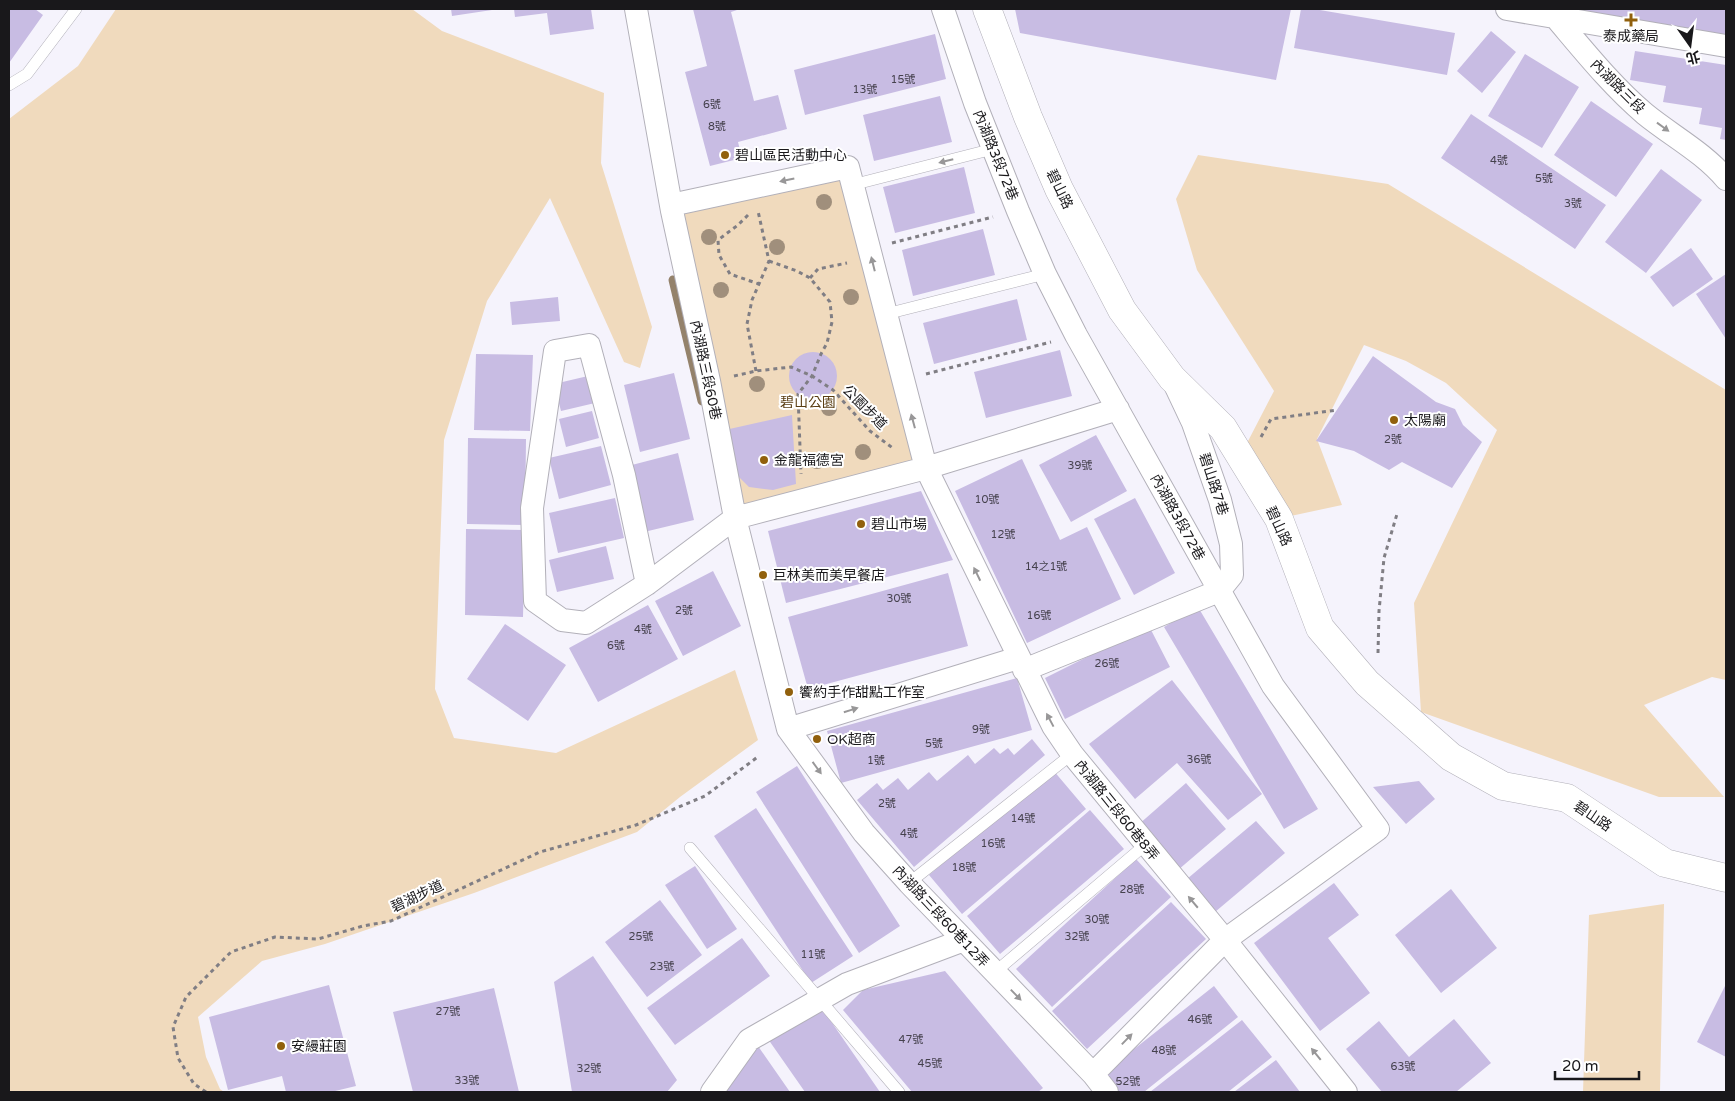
<svg xmlns="http://www.w3.org/2000/svg" width="1735" height="1101" viewBox="0 0 1735 1101" font-family="'Varela Round','Noto Sans TC',sans-serif">
  <style>
    .green { fill: #f0dabd }
    .lines { fill: none; stroke-linecap: round; stroke-linejoin: round }
    .stream { stroke: #94826b; stroke-width: 9 }
    .building { fill: #c8bce3 }
    .lane-casing { stroke: #b2b0b9; stroke-width: 12 }
    .street-casing { stroke: #b2b0b9; stroke-width: 24 }
    .secondary-casing { stroke: #b2b0b9; stroke-width: 29 }
    .path { stroke: #807e84; stroke-width: 3; stroke-dasharray: 4 4; stroke-linecap: butt }
    .lane { stroke: #fff; stroke-width: 11 }
    .street { stroke: #fff; stroke-width: 22 }
    .secondary { stroke: #fff; stroke-width: 28 }
    .tree { fill: #a08f7c }
    .oneway { fill: #989798 }
    .poi-dot { fill: #91600d; stroke: #fff; stroke-width: 2 }
    .labels { text-anchor: middle; stroke-width: 4; stroke-linejoin: round; paint-order: stroke }
    .number-label { font-size: 11px; fill: #45414d }
    .poi-label { font-size: 14px; fill: #19181b; stroke: #fff; text-anchor: start }
    .street-label { font-size: 14px; fill: #19181b; stroke: #fff }
    .park-label { font-size: 14px; fill: #5a3e14; stroke: #fff }
  </style>
  <rect width="100%" height="100%" fill="#f5f3fc"/>
  <path class="green" d="M116 9H412L442 31 604 93 601 163 652 327 640 368 624 362 550 198 487 301 444 440 435 689 454 738 556 753 735 670 758 740 680 797 637 832 474 893 325 944 262 961 198 1017 206 1057 220 1089 224 1092H9V119L78 66Z
    M1198 155 1388 184 1726 390V680L1712 677 1644 705 1724 797H1659L1421 712 1414 603 1497 430 1446 383 1406 361 1364 345 1317 439 1342 505 1286 517 1246 445 1274 391 1197 270 1176 199Z
    M841 176 919 468 739 515 677 211Z
    M1664 904 1660 1092H1583L1589 915Z"/>
  <g class="lines">
    <path class="stream" d="M673 280 702 401"/>
  </g>
  <path class="building" d="M9 9H35L43 15 9 63Z
    M451 9H492V10L452 16Z
    M514 9H591L594 29 550 35 547 13 515 17Z
    M693 9H740L731 12 754 101 778 95 787 129 738 142 742 158 710 166 685 72 707 66Z
    M1015 9H1291L1276 80 1020 33Z
    M1301 9H1314L1455 33 1447 75 1294 48Z
    M1575 9H1726V39L1575 10Z
    M1491 31 1516 52 1482 93 1457 71Z
    M935 34 946 79 805 115 794 70Z
    M1635 51 1726 65V140L1720 139 1722 128 1699 124 1702 108 1663 102 1666 86 1630 80Z
    M1525 54 1579 87 1542 148 1488 116Z
    M940 96 952 142 874 161 863 115Z
    M1591 101 1653 144 1616 197 1554 155Z
    M1471 114 1606 205 1575 249 1441 158Z
    M964 167 975 213 895 233 883 187Z
    M1661 169 1702 200 1646 273 1605 242Z
    M983 229 995 275 913 296 902 250Z
    M1691 248 1713 279 1673 307 1650 277Z
    M1726 274V339L1696 294Z
    M558 297 560 321 512 325 510 302Z
    M1017 299 1027 340 934 364 923 323Z
    M1060 350 1072 396 986 418 974 372Z
    M789 376a24 24 0 1 1 48 0a24 24 0 1 1-48 0Z
    M476 354 533 355 530 431 474 430Z
    M1373 356 1436 402 1455 409 1463 425 1482 442 1452 488 1402 462 1389 470 1354 451 1316 441Z
    M674 373 690 439 640 452 624 385Z
    M588 376 595 403 561 411 554 384Z
    M592 411 599 438 566 447 559 419Z
    M792 415 796 484 773 490 749 487 738 476 725 430Z
    M1096 435 1127 491 1071 522 1039 465Z
    M468 438 526 439 525 525 467 524Z
    M601 446 611 485 559 499 549 458Z
    M678 453 694 520 644 532 628 466Z
    M1022 459 1060 540 1087 527 1121 599 1027 643 955 491Z
    M921 491 953 560 786 603 768 531Z
    M615 498 624 538 558 553 549 513Z
    M1135 498 1175 573 1134 595 1094 519Z
    M466 529 525 530 523 617 465 615Z
    M606 546 614 579 557 592 549 560Z
    M713 571 741 626 683 656 655 601Z
    M948 573 968 646 808 689 788 617Z
    M648 605 678 659 598 702 569 648Z
    M1198 607 1318 809 1284 829 1164 627Z
    M505 624 566 665 528 721 467 679Z
    M1149 626 1170 667 1065 719 1045 678Z
    M1017 678 1032 730 841 783 827 731Z
    M1172 680 1262 794 1228 820 1177 763 1135 799 1089 744Z
    M1032 739 1045 755 914 867 857 800 877 783 883 790 898 778 908 790 929 772 937 781 968 755 975 764 994 748 1000 754 1008 748 1014 755Z
    M797 766 900 926 859 953 756 792Z
    M1053 770 1086 809 962 914 929 875Z
    M1419 781 1435 799 1406 824 1373 787Z
    M1186 783 1226 829 1178 870 1138 825Z
    M756 808 853 956 811 983 714 836Z
    M1090 810 1124 849 1000 954 967 916Z
    M1256 821 1285 853 1215 912 1187 879Z
    M1136 859 1171 897 1052 1007 1016 969Z
    M695 866 737 929 707 949 665 885Z
    M1334 883 1359 915 1328 938 1370 993 1320 1031 1254 943Z
    M1451 889 1497 948 1441 993 1395 935Z
    M660 900 702 955 647 997 605 942Z
    M1171 902 1206 939 1087 1049 1052 1011Z
    M742 938 770 976 675 1045 647 1008Z
    M593 956 677 1080 667 1092H572L554 982Z
    M945 971 1043 1088 1038 1092H912L843 1010 863 990Z
    M1726 984V1057L1697 1042Z
    M329 985 356 1086 331 1092H286L282 1076 228 1090 209 1017Z
    M1214 986 1238 1017 1144 1092H1113L1100 1076Z
    M494 988 519 1092H413L393 1012Z
    M819 1004 880 1092H805L768 1039Z
    M1454 1019 1491 1063 1456 1092H1382L1346 1049 1379 1021 1409 1057Z
    M1242 1020 1272 1057 1228 1092H1150Z
    M758 1046 790 1092H721Z
    M1276 1060 1300 1092H1234Z"/>
  <g class="lines">
    <defs>
      <path id="lane" d="M9 85 27 74 76 9
        M852 185 993 149
        M886 314 1045 274
        M690 848 899 1092
        M909 883 1072 754
        M994 973 1145 845"/>
      <path id="street" d="M636 9 672 211 709 381 735 518 788 729 864 833 909 883 1093 1074 1107 1092
        M943 9 975 103 1018 211 1045 274 1076 335 1273 686 1378 829 1225 940 1093 1074
        M1507 9 1726 46
        M1556 18C1584 51 1612 86 1645 114 1672 136 1703 152 1726 179
        M671 205 848 167 926 468 1053 726 1072 754 1225 940 1346 1092
        M647 584 624 475 589 345 555 351 532 508 535 601 562 620 586 623 647 584 735 518 926 468 1118 409
        M1024 670 1219 591 1232 575 1231 544 1220 500 1193 423 1176 387
        M788 729 1018 658
        M712 1092 749 1040 847 984 964 940"/>
      <path id="secondary" d="M987 9 1028 117 1059 189 1122 310 1172 378 1223 428 1279 519 1320 628 1367 683 1451 757 1503 786 1567 798 1665 863 1726 878"/>
    </defs>
    <use href="#lane" class="lane-casing"/>
    <use href="#street" class="street-casing"/>
    <use href="#secondary" class="secondary-casing"/>
    <path class="path" d="M748 215 738 225 718 240 719 255 730 274 759 284
      M892 243 993 217
      M769 261 797 271 810 278 830 302 832 322 827 343 821 354 812 376 798 394 801 474
      M810 278 818 269 847 263
      M756 371 747 324 752 300 769 261 758 211
      M926 374 1051 342
      M734 376 756 371 791 367 812 376 833 390 870 431 894 449
      M1261 437 1271 419 1337 410
      M1378 653 1379 611 1384 558 1397 514
      M206 1092 194 1084 178 1058 173 1027 186 997 231 952 275 937 318 939 363 926 391 921 540 852 636 825 705 796 759 756"/>
    <use href="#lane" class="lane"/>
    <use href="#street" class="street"/>
    <use href="#secondary" class="secondary"/>
  </g>
  <g class="tree">
    <circle cx="824" cy="202" r="8"/>
    <circle cx="709" cy="237" r="8"/>
    <circle cx="777" cy="247" r="8"/>
    <circle cx="721" cy="290" r="8"/>
    <circle cx="851" cy="297" r="8"/>
    <circle cx="757" cy="384" r="8"/>
    <circle cx="829" cy="408" r="8"/>
    <circle cx="863" cy="452" r="8"/>
    <circle cx="817" cy="461" r="8"/>
  </g>
  <defs><path id="oneway-solid" d="M-6-.8H1V-3.2L6.5 0L1 3.2V.8H-6Z" transform="scale(1.25)"/></defs>
  <g class="oneway">
    <use href="#oneway-solid" transform="translate(1663 127) rotate(36)"/>
    <use href="#oneway-solid" transform="translate(946 161) rotate(166)"/>
    <use href="#oneway-solid" transform="translate(787 180) rotate(168)"/>
    <use href="#oneway-solid" transform="translate(873 264) rotate(-104)"/>
    <use href="#oneway-solid" transform="translate(913 421) rotate(-105)"/>
    <use href="#oneway-solid" transform="translate(977 574) rotate(-116)"/>
    <use href="#oneway-solid" transform="translate(851 710) rotate(-17)"/>
    <use href="#oneway-solid" transform="translate(1050 720) rotate(-118)"/>
    <use href="#oneway-solid" transform="translate(817 768) rotate(54)"/>
    <use href="#oneway-solid" transform="translate(1193 902) rotate(-130)"/>
    <use href="#oneway-solid" transform="translate(1016 995) rotate(46)"/>
    <use href="#oneway-solid" transform="translate(1127 1039) rotate(-46)"/>
    <use href="#oneway-solid" transform="translate(1316 1054) rotate(-129)"/>
  </g>
  <g class="poi-dot">
    <path d="M1628.5 12.5h5v5h5v5h-5v5h-5v-5h-5v-5h5z"/>
    <circle cx="725" cy="155" r="5"/>
    <circle cx="1394" cy="420" r="5"/>
    <circle cx="764" cy="460" r="5"/>
    <circle cx="861" cy="524" r="5"/>
    <circle cx="763" cy="575" r="5"/>
    <circle cx="789" cy="692" r="5"/>
    <circle cx="817" cy="739" r="5"/>
    <circle cx="281" cy="1046" r="5"/>
  </g>
  <g class="labels">
    <g class="number-label">
      <text x="903" y="83">15號</text>
      <text x="865" y="93">13號</text>
      <text x="712" y="108">6號</text>
      <text x="717" y="130">8號</text>
      <text x="1499" y="164">4號</text>
      <text x="1544" y="182">5號</text>
      <text x="1573" y="207">3號</text>
      <text x="1393" y="443">2號</text>
      <text x="1080" y="469">39號</text>
      <text x="987" y="503">10號</text>
      <text x="1003" y="538">12號</text>
      <text x="1046" y="570">14之1號</text>
      <text x="899" y="602">30號</text>
      <text x="684" y="614">2號</text>
      <text x="1039" y="619">16號</text>
      <text x="643" y="633">4號</text>
      <text x="616" y="649">6號</text>
      <text x="1107" y="667">26號</text>
      <text x="981" y="733">9號</text>
      <text x="934" y="747">5號</text>
      <text x="1199" y="763">36號</text>
      <text x="876" y="764">1號</text>
      <text x="887" y="807">2號</text>
      <text x="1023" y="822">14號</text>
      <text x="909" y="837">4號</text>
      <text x="993" y="847">16號</text>
      <text x="964" y="871">18號</text>
      <text x="1132" y="893">28號</text>
      <text x="1097" y="923">30號</text>
      <text x="641" y="940">25號</text>
      <text x="1077" y="940">32號</text>
      <text x="813" y="958">11號</text>
      <text x="662" y="970">23號</text>
      <text x="448" y="1015">27號</text>
      <text x="1200" y="1023">46號</text>
      <text x="911" y="1043">47號</text>
      <text x="1164" y="1054">48號</text>
      <text x="930" y="1067">45號</text>
      <text x="1403" y="1070">63號</text>
      <text x="589" y="1072">32號</text>
      <text x="467" y="1084">33號</text>
      <text x="1128" y="1085">52號</text>
    </g>
    <g class="poi-label">
      <text x="1631" y="41" text-anchor="middle">泰成藥局</text>
      <text x="735" y="160">碧山區民活動中心</text>
      <text x="1404" y="425">太陽廟</text>
      <text x="774" y="465">金龍福德宮</text>
      <text x="871" y="529">碧山市場</text>
      <text x="773" y="580">巨林美而美早餐店</text>
      <text x="799" y="697">饗約手作甜點工作室</text>
      <text x="827" y="744">OK超商</text>
      <text x="291" y="1051">安縵莊園</text>
    </g>
    <g class="street-label">
      <text transform="translate(1618 86) rotate(45)" y="5">內湖路三段</text>
      <text transform="translate(996 155) rotate(68)" y="5">內湖路3段72巷</text>
      <text transform="translate(1060 189) rotate(64)" y="5">碧山路</text>
      <text transform="translate(706 370) rotate(78)" y="5">內湖路三段60巷</text>
      <text transform="translate(865 407) rotate(45)" y="5">公園步道</text>
      <text transform="translate(1214 484) rotate(72)" y="5">碧山路7巷</text>
      <text transform="translate(1178 517) rotate(61)" y="5">內湖路3段72巷</text>
      <text transform="translate(1279 526) rotate(65)" y="5">碧山路</text>
      <text transform="translate(1117 810) rotate(51)" y="5">內湖路三段60巷8弄</text>
      <text transform="translate(1593 816) rotate(34)" y="5">碧山路</text>
      <text transform="translate(417 896) rotate(-25)" y="5">碧湖步道</text>
      <text transform="translate(941 916) rotate(47)" y="5">內湖路三段60巷12弄</text>
    </g>
    <g class="park-label">
      <text x="808" y="407">碧山公園</text>
    </g>
  </g>
  <rect width="1735" height="1101" fill="none" stroke="#19181b" stroke-width="20"/>
  <g transform="translate(1690 45) rotate(166)" stroke="#ffffff" stroke-width="4" paint-order="stroke">
  <path d="M0-4L9 19L0 12L-9 19Z" fill="#19181b"/>
  <text y="-8" font-size="14" font-weight="bold" text-anchor="middle" fill="#19181b">北</text>
  </g>
  <path d="M1555 1071v8h84v-8" fill="none" stroke="#19181b" stroke-width="2.5"/>
  <text x="1562" y="1071" font-size="15" fill="#19181b" stroke="#ffffff" stroke-width="4" paint-order="stroke">20 m</text>
</svg>
